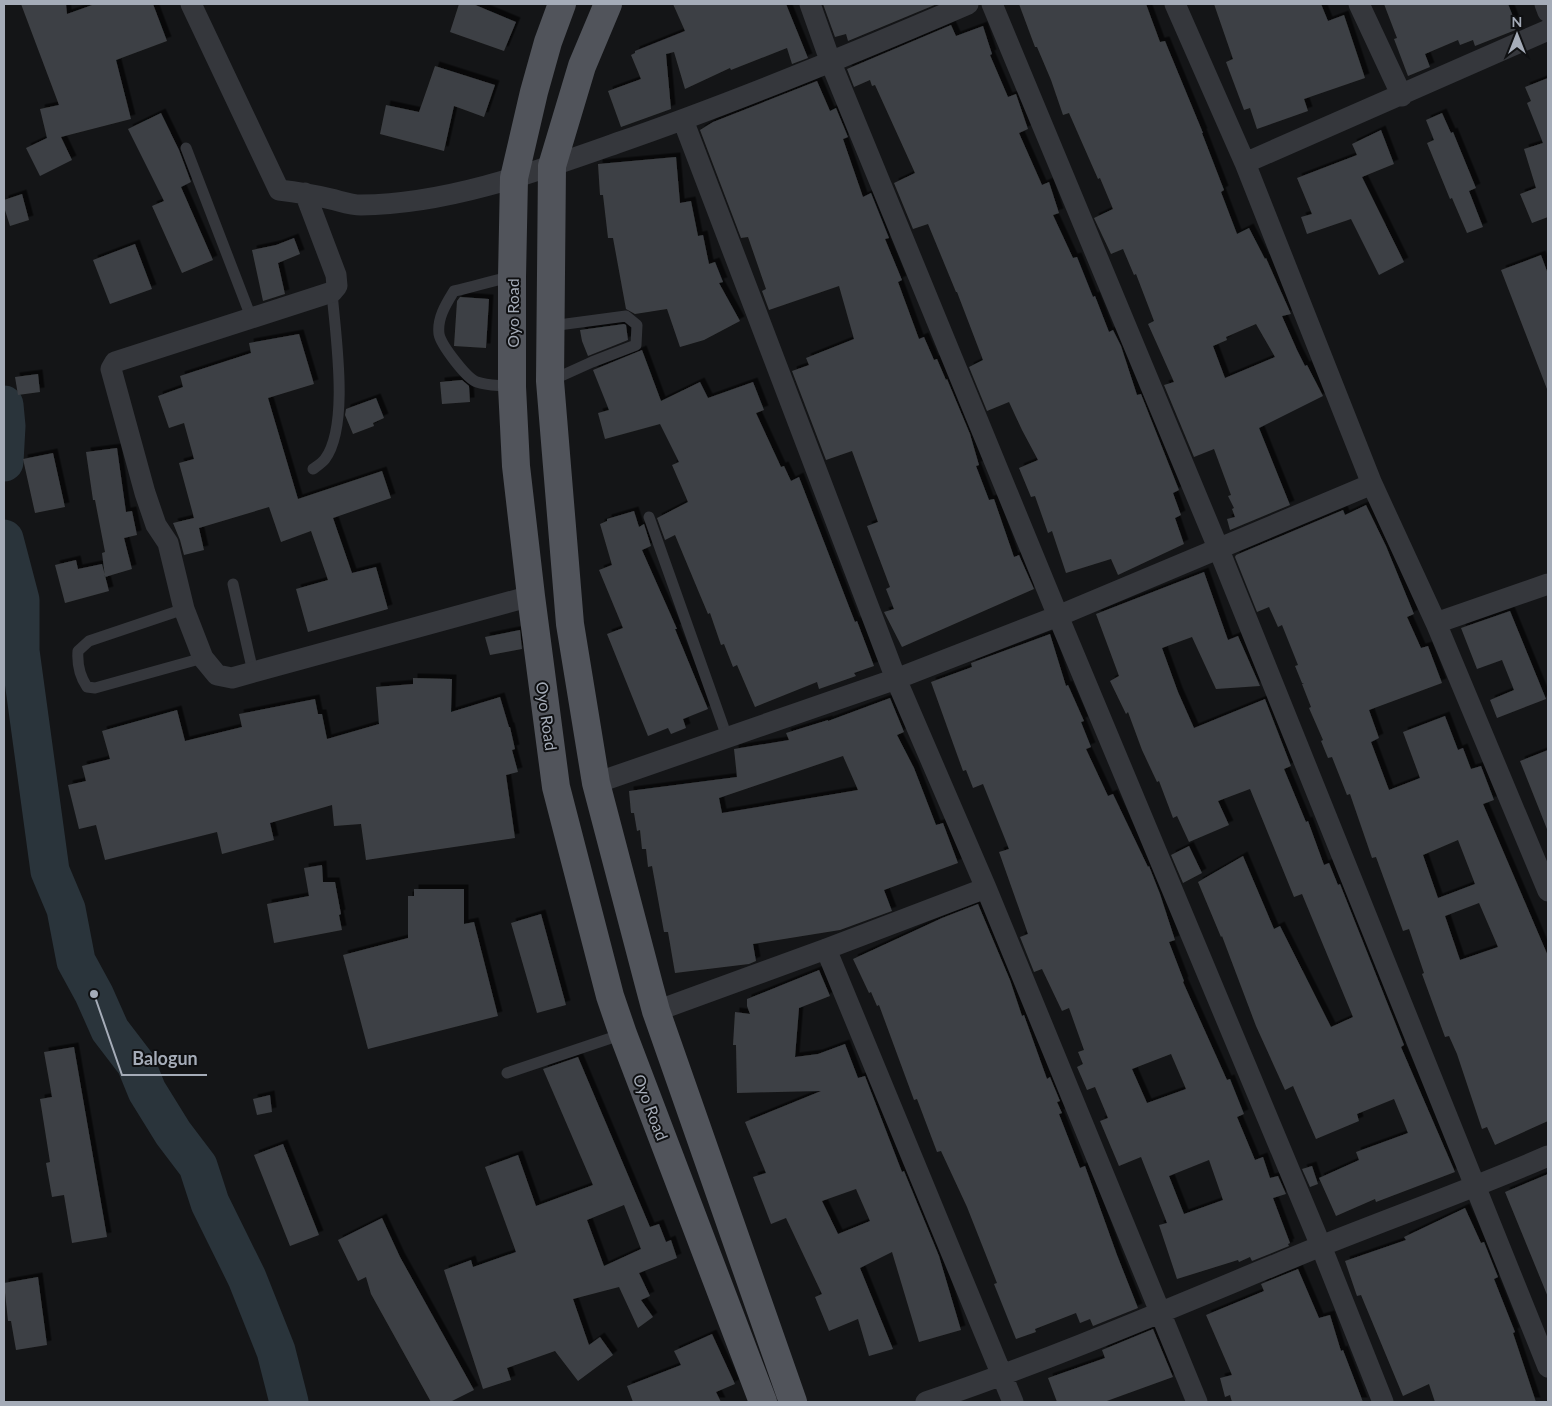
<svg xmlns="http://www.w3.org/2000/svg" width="1552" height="1406" viewBox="0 0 1552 1406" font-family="Lato,sans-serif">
	<defs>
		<filter id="shadow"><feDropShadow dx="4.5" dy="-4.5" stdDeviation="0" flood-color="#0009"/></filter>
	</defs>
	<rect width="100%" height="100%" fill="#141517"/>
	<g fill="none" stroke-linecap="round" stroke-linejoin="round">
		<path stroke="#2a343b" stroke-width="39" d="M4 405 6 426 4 462
			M4 539 20 600V651L50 871 66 909 76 961 94 994 110 1030 136 1064 147 1091 173 1133 198 1166 210 1203 247 1278 276 1351 289 1402"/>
	</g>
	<path fill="#3e4044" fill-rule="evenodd" filter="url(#shadow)" d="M21 4H66L67 14 95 4H153L167 41 116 60 131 119 61 137 72 160 40 176 26 148 47 138 40 109 59 105Z
		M459 4H473L516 22 504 51 450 32Z
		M673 4H786L808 58 792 64 787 48 731 70 730 68 685 89 674 52 666 54 671 109 621 127 608 91 641 79 631 55 635 53V51L685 31Z
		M823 4H937L848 41 846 34 835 37Z
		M1019 4H1146L1160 42 1165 41 1203 133H1202L1224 190 1221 192 1237 234 1249 228 1265 259 1266 258 1291 314 1282 316 1297 350 1305 366 1307 365 1323 396 1259 428 1290 505 1230 530 1227 519 1235 517 1232 509 1234 508 1228 496 1231 495 1214 449 1194 457 1164 385 1174 382 1148 324 1154 321 1136 274 1134 275 1123 249 1111 254 1094 218 1113 209 1100 178 1098 179 1069 113 1063 115 1051 80 1037 47H1035ZM1256 324 1275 357 1225 378 1213 346 1227 340 1226 337Z
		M1214 4H1321L1328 21 1344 15 1365 78 1304 99 1308 111 1257 129 1250 108 1244 110 1226 62 1233 59Z
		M1384 4H1508L1518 29 1475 46 1473 40 1460 45 1458 40 1425 54 1430 67 1408 76 1394 39 1397 38Z
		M951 25 956 36 983 26 992 54 990 55 1008 97 1016 94 1028 129 1019 133 1042 185 1049 182 1059 213 1053 215 1073 258 1077 257 1093 297 1095 296 1109 332 1113 330 1121 346 1137 395 1141 394 1179 490 1173 493 1181 515 1175 518 1184 544 1118 575 1111 559 1066 573 1052 531 1048 533 1035 496 1031 497 1019 468 1038 460 1022 430 1009 402 987 411 969 367 983 360 957 292H956L928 224 913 229 894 183 915 173 875 85 872 86 870 80 854 87 847 69Z
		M435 66 495 85 484 117 454 106 444 151 380 134 386 105 419 112Z
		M1548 78V217L1532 223 1520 194 1536 188 1524 149 1543 143 1527 103 1531 101 1525 87Z
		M817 81 830 111 836 108 848 137 843 139 863 197 871 193 889 238 885 239 902 280 898 282 919 339 924 337 934 360 937 359 946 380 947 379 970 434 979 465 976 466 989 500 994 499 1014 557 1019 555 1034 589 902 647 884 612 894 609 886 589 890 587 867 526 878 522 852 451 826 460 792 371 809 365 806 358 854 339 839 286 769 310 762 291 766 289 748 237 741 238 700 130 713 122Z
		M161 113 179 150 191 182 181 187 213 260 182 273 152 206 164 201 128 129Z
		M1442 113 1451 133 1453 132 1476 188 1469 191 1483 227 1467 233 1452 198 1450 199 1427 143 1434 140 1426 120Z
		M1381 130 1394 164 1362 177 1404 262 1379 275 1351 219 1307 234 1301 217 1312 214 1297 178 1357 155 1352 144Z
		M676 157 680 203 691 201 698 236 703 235 709 264 715 262 723 282 719 283 740 321 704 340 680 347 667 309 635 314 626 309 613 238H608L603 195H600L598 164Z
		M22 194 29 220 10 226 4 207V200Z
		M294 238 300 254 278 263 285 294 263 301 252 250 276 245Z
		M135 244 152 289 110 304 93 260Z
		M1541 255 1548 274V389H1547L1501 270Z
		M460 297 489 299 486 348 454 346 457 301Z
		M624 324 626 325 628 340 588 356 582 341 580 330Z
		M299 334 314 384 268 398 298 499 382 471 391 498 333 518 352 573 376 567 388 609 308 632 296 589 328 580 311 531 281 542 269 507 199 528 204 550 184 555 180 540 173 523 194 518 179 463 194 459 184 423 169 428 158 396 183 387 180 376 251 353 249 343Z
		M642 350 661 401 700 382 708 398 753 382 764 410 756 413 781 467 784 466 791 481 799 477 848 604 855 622 857 621 874 666 854 673 856 676 819 689 817 682 755 707 737 665 733 667 724 644 721 645 710 613 708 614 700 595 675 535 665 540 657 518 688 502 672 465 679 462 660 424 605 439 598 413 609 410 593 370Z
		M38 374 40 392 18 395 15 377Z
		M462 380 469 386 470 402 442 404 440 382Z
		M376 398 384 418 373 423 374 426 353 434 345 415 346 409Z
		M117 448 126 512 132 511 137 535 124 538 132 569 105 577 102 553 105 552 95 500H93L86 452Z
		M53 453 65 507 35 513 23 459Z
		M1366 505 1386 546 1414 614 1407 617 1421 648 1428 646 1442 683 1369 710 1379 738 1371 742 1389 790 1420 778 1403 732 1445 716 1458 750 1463 748 1471 769 1481 766 1494 800 1483 804 1548 956V1121L1495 1145 1487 1127 1482 1129 1457 1054 1449 1036 1445 1037 1422 974 1424 973 1409 929 1403 931 1376 857 1372 858 1350 794 1347 795 1332 757 1328 758 1321 741 1323 740 1309 708 1311 707 1302 684 1304 683H1302L1295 666 1298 665 1282 625 1278 627 1269 607 1257 612 1235 557 1236 555 1343 510 1345 515ZM1458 840 1475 884 1438 898 1423 855ZM1479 903 1498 947 1460 960 1445 916Z
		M634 511 639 527 644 524 651 546 642 550 677 629H675L708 709 683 719 686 728 671 734 668 728 648 736 607 634 623 628 599 570 612 565 600 524 607 521V519Z
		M76 560 78 569 102 564 109 591 65 603 55 565Z
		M1204 572 1228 640 1238 636 1260 686 1216 689 1192 637 1162 648 1178 692 1194 728 1265 699 1291 766 1284 769 1306 822 1308 821 1324 865 1329 863 1338 885 1340 884 1404 1045 1401 1047 1455 1172 1376 1202 1375 1199 1336 1216 1319 1178 1359 1160 1356 1152 1408 1133 1394 1099 1357 1114 1359 1121 1316 1139 1293 1086 1285 1090 1256 1026 1222 936 1221 937 1198 882 1243 856 1274 929 1280 926 1331 1027 1353 1017 1302 894 1294 897 1250 789 1218 801 1229 825 1189 842 1177 816 1173 818 1159 781 1157 782 1142 750 1128 712 1126 714 1110 681 1119 676 1096 614Z
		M1510 611 1546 699 1497 718 1490 700 1514 690 1502 660 1477 669 1461 628Z
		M520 630 522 649 490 655 485 637Z
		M1050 634 1066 686 1068 685 1084 721 1081 722 1091 747 1086 749 1108 796 1113 794 1148 867 1149 866 1160 894 1175 940 1169 942 1184 981 1183 982 1227 1080 1230 1079 1244 1114 1237 1117 1255 1160 1263 1157 1270 1178 1278 1176 1286 1194 1273 1198 1290 1243 1288 1244 1289 1246 1252 1261 1250 1257 1239 1262 1238 1260 1177 1279 1159 1225 1167 1223 1141 1157 1119 1166 1100 1121 1108 1118 1095 1087 1087 1090 1077 1067 1083 1064 1078 1052 1084 1050 1069 1008 1062 1011 1042 969 1034 972 1020 937 1028 934 999 852 1009 849 983 784 973 788 966 770 963 771 931 682 972 667 971 663ZM1171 1054 1186 1089 1147 1103 1132 1069ZM1209 1160 1223 1200 1184 1214 1169 1176Z
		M413 678 452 679 451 712 500 697 509 727H510L515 749 512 750 518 772 506 775 515 838 366 860 361 824 334 826 332 805 270 823 274 840 222 854 217 832 105 860 96 825 79 829 68 785 86 781 82 766 110 759 102 731 177 710 185 741 242 727 239 714 315 699 318 714H322L327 739 379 724 376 687 413 684Z
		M890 698 904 732 897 735 914 768 936 825 943 823 958 863 884 890 892 911 840 930 753 944 756 961 749 964 675 973 668 932H664L652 866 648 867 646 849H642L640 830 637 831 634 813H631L629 791 737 777 734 749 789 740 786 733 828 720V721ZM843 756 858 790 722 813 719 798Z
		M1548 750V829H1547L1520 761Z
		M1189 846 1202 873 1183 883 1171 855Z
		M322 865 323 882H335L341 914 339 915 342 930 274 943 267 904 309 896 304 868Z
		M414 889H464V924L474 922 498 1016 368 1049 343 955 408 938V896H414Z
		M978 904 1010 980 1022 1016 1024 1015 1047 1079 1050 1077 1060 1101 1057 1102 1062 1113 1059 1114 1080 1168 1085 1166 1117 1255 1138 1308 1093 1326 1090 1319 1080 1323 1076 1313 1035 1329 1036 1332 1016 1339 994 1284 997 1283 967 1207 941 1151 937 1152 917 1099 914 1100 879 1005 877 1006 871 992 869 993 853 959 942 918Z
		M541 914 566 1005 537 1013 511 923Z
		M819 970 830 996 799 1008 795 1057 818 1054 845 1044 858 1078 865 1076 902 1172 904 1171 939 1256 961 1330 919 1342 892 1252 860 1268 893 1349 869 1356 858 1319 829 1331 815 1297 822 1294 786 1218 771 1224 753 1177 766 1173 745 1122 821 1091 737 1093 736 1045H733L735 1012 750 1014 747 1006V999ZM856 1189 870 1221 838 1234 822 1201Z
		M74 1047 107 1237 72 1243 64 1195 52 1197 46 1163 50 1162 40 1099 52 1097 44 1052Z
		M578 1057 650 1227 659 1224 666 1242 671 1240 677 1258 639 1273 650 1296 641 1300 653 1317 638 1328 619 1287 573 1299 589 1345 600 1337 613 1355 578 1381 555 1351 507 1368 511 1380 483 1389 444 1270 471 1260 473 1267 516 1252 485 1167 518 1155 536 1206 593 1185 543 1069ZM624 1205 641 1249 604 1266 587 1220Z
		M270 1095 272 1112 257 1115 253 1099Z
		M283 1144 319 1235 290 1246 254 1155Z
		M1312 1166 1318 1184 1310 1187 1302 1169Z
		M1548 1174V1297L1505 1192Z
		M1465 1208 1481 1243 1484 1242 1498 1277 1494 1279 1515 1332 1513 1333 1536 1402H1435L1429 1384 1403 1396 1361 1295 1357 1296 1345 1261 1406 1240 1404 1237Z
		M382 1218 400 1257 474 1390 450 1402H431L371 1294 366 1277 358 1281 338 1240Z
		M1298 1269 1319 1318 1330 1315 1341 1351 1343 1350 1363 1402H1232L1230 1395 1225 1397 1220 1378 1232 1375 1206 1315 1264 1291 1261 1284Z
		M38 1277 47 1345 16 1350 11 1321H8L4 1283Z
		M1153 1329 1173 1377 1104 1402H1057L1048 1378 1105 1358 1102 1350Z
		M712 1334 735 1384 716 1392 721 1402H633L627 1386 681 1365 674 1351Z"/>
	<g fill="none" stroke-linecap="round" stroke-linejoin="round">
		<path stroke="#35373c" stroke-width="11" d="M186 148 251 317
			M512 277C492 280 474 287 454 291 446 304 437 318 439 334 441 345 467 379 477 382 488 386 501 385 512 387
			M550 381 592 362 636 345 637 325 626 316 551 326
			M313 469C317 466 322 463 325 459 350 425 335 333 332 292
			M649 517 727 737
			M233 584 253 672
			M184 609 89 641 78 651C77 664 79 675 87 687L95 688 203 658
			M507 1073 623 1034"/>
		<path stroke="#35373c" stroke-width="21" d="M191 4 279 190C296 192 314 195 331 199 340 201 351 205 361 205 448 204 535 172 617 143 736 102 852 54 968 4
			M810 4 831 63 1058 616 1321 1246 1383 1402
			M992 4 1219 550 1548 1367
			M1175 4 1245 163 1372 484 1436 623 1548 891
			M1359 4 1402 96
			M1545 4 1548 12
			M683 120 896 679 986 888 1197 1402
			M1245 163 1548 30
			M305 193 336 275 337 286 332 292 115 362 111 369 145 493 156 525 168 543 184 609 203 658 217 675 232 678 531 596
			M1436 623 1548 584
			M596 783 896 679 1058 616 1372 484
			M826 949 1013 1402
			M656 1011 826 949 986 888
			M926 1402C1059 1357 1187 1301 1316 1248 1393 1217 1472 1189 1548 1156"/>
		<path stroke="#51545b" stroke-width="28" d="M562 4 548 42 534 92 514 178 512 277V387L516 466 531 596 556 787 610 996 623 1034 763 1402
			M608 4 582 66 552 166 550 381 570 624 596 783 649 985 656 1011 793 1402"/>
	</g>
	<g text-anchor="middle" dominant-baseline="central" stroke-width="4" stroke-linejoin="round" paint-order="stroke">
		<g font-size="16" fill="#a5acb8" stroke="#0f1012">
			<text transform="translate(512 313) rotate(-90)">Oyo Road</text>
			<text transform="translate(547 716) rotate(82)">Oyo Road</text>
			<text transform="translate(651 1107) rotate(69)">Oyo Road</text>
		</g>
	</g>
	<path fill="none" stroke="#a5acb8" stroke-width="2" d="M94 994L122 1075H207"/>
	<circle fill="#a5acb8" stroke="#0f1012" stroke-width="2" cx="94" cy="994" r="5"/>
	<g font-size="18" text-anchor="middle" font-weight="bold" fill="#a5acb8" stroke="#0f1012" stroke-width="4" stroke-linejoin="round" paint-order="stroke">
		<text x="165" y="1065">Balogun</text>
	</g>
	<rect width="1552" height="1406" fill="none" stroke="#a5acb8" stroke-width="10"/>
	<g transform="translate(1517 35)" stroke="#0f1012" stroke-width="4" paint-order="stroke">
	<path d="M0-4L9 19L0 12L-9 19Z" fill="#a5acb8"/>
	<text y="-8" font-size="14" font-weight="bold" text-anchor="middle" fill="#a5acb8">N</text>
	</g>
</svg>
